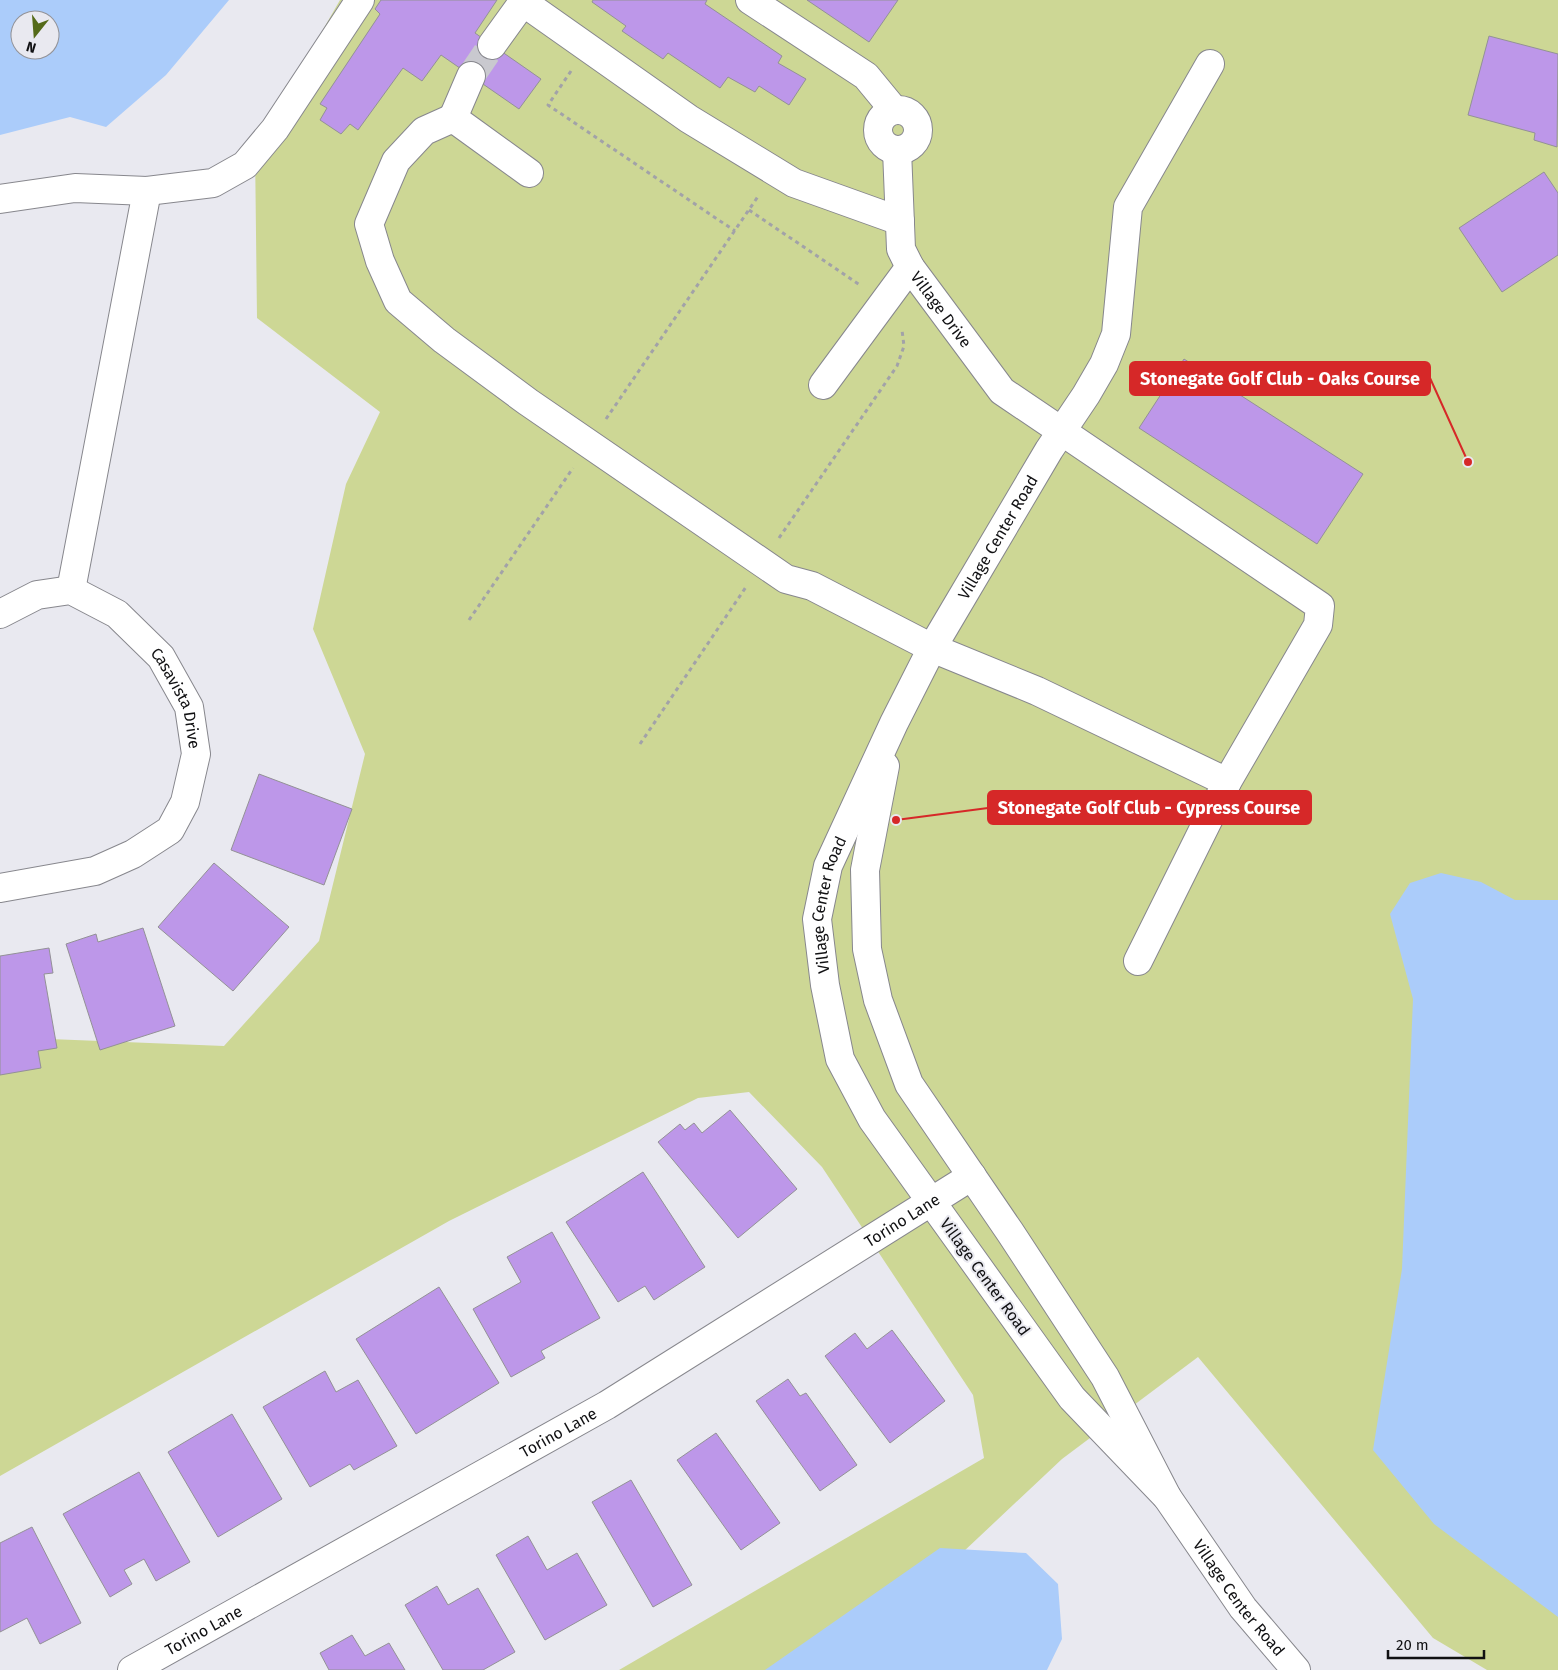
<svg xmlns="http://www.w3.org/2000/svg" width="1558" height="1670" viewBox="0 0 1558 1670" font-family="'Fira Sans',sans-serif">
	<rect width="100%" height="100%" fill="#e9e9f0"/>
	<path fill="#cdd795" d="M340 0H1558V1670H1487L1433 1638 1198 1357 1062 1459 962 1553 827 1670H619L984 1458 973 1395 822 1167 749 1092 698 1098 449 1221 0 1476V1037L224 1046 319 941 365 754 313 629 346 484 380 412 257 318 255 148Z"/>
	<path fill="#abccfa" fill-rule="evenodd" d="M0 0H229L166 75 106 127 70 117 0 135ZM20 20H50V50H20Z
		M1441 873 1481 882 1515 900H1558V1617L1434 1524 1373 1450 1402 1269 1413 999 1390 914 1410 883Z
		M940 1548 1026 1553 1058 1584 1062 1639 1047 1670H765Z"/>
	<path fill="#bd97e9" stroke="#939196" d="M381 0H497L475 33 541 79 519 109 441 55 422 81 403 68 358 130 350 124 341 134 320 120 327 108 320 104 380 14 375 9Z
		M593 0H707L705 4 782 56 778 63 806 79 789 105 759 86 755 92 728 77 720 88 668 53 663 59 622 31 626 26 592 2Z
		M807 0H898L869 42Z
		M1489 36 1558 54 1557 147 1534 140 1535 133 1468 115Z
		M1544 172 1558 193V255L1502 292 1459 228Z
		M1184 359 1363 474 1317 544 1139 428Z
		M259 774 352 809 324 885 231 850Z
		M214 863 289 927 233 991 158 927Z
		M143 928 175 1026 100 1050 66 944 96 934 98 942Z
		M49 948 53 973 44 974 57 1048 38 1051 41 1068 0 1075V956Z
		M730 1110 797 1189 738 1238 658 1142 680 1124 685 1130 694 1123 702 1133Z
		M643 1172 705 1267 654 1300 645 1286 618 1302 566 1222Z
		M552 1232 600 1318 541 1351 545 1358 511 1377 473 1309 521 1282 507 1257Z
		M439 1287 499 1383 416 1434 356 1339Z
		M892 1330 945 1401 890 1443 825 1356 855 1333 867 1349Z
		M325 1371 336 1392 358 1380 397 1446 354 1470 350 1464 310 1487 263 1407Z
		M788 1379 800 1396 806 1393 857 1465 820 1491 756 1401Z
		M232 1414 282 1499 218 1537 168 1452Z
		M716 1433 780 1523 741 1550 677 1460Z
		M139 1472 190 1562 156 1581 144 1559 124 1570 132 1584 110 1597 63 1514Z
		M631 1480 692 1585 653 1607 592 1502Z
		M32 1527 81 1623 40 1644 27 1618 0 1632V1543Z
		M528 1536 547 1570 577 1553 607 1605 545 1640 496 1555Z
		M437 1586 448 1605 478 1588 515 1652 483 1670H443L405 1605Z
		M352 1635 365 1656 389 1643 405 1670H329L320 1653Z"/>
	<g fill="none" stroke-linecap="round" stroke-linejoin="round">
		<path stroke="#c9c9cf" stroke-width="28" stroke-dasharray="28 14" stroke-linecap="butt" d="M471 76 492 45"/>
		<g stroke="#87878d" stroke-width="30">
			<g id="minor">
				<path d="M750 0 866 76 894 110"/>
				<path d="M492 45 523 2 689 119 794 183 900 221"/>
				<circle cx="898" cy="130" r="20"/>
				<path d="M453 118 471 76"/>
				<path id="s1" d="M897 150 901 249 910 267 1002 391 1320 606 1318 625 1227 782 1138 961"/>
				<path d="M529 173 453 118 424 131 396 161 369 224 380 261 398 301 444 340 528 402 786 579 812 586 932 648 1037 691 1227 782"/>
				<path d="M0 199 75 188 147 191 213 183 245 165 275 129 360 0"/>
				<path d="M823 385 910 267"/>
				<path d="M71 590 147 191"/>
				<path id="s2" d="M0 614 37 595 71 590 117 614 161 657 189 707 196 754 185 802 170 830 133 854 95 871 0 888"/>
				<path id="s3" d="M885 766 865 870 867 949 878 1000 909 1084 1010 1232 1105 1377 1167 1497 1243 1608 1296 1670"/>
				<path id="s4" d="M1167 1497 1072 1398 872 1119 840 1059 825 985 817 919 828 866 894 723 932 648 1049 450 1086 395 1104 364 1116 334 1128 207 1210 64"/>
				<path id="s5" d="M132 1670 607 1405 972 1176"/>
			</g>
		</g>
		<path stroke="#a2a2a8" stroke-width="3" stroke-dasharray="4 4" stroke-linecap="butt" d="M571 71 548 105 735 231
			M749 210 860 285
			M606 419 759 195
			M779 538 897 366 904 346 902 330
			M469 620 573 468
			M640 744 746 587"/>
		<use href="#minor" stroke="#fff" stroke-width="28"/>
	</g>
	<g text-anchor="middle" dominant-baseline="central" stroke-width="4" stroke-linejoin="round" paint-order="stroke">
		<g font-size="16" fill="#111113" stroke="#e9e9f0">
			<text stroke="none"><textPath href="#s1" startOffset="172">Village Drive</textPath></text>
			<text stroke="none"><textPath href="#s4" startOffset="1115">Village Center Road</textPath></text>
			<text stroke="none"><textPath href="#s2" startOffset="234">Casavista Drive</textPath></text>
			<text stroke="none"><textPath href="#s4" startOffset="706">Village Center Road</textPath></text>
			<text stroke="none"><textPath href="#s5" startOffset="892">Torino Lane</textPath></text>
			<text transform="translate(985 1277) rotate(54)">Village Center Road</text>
			<text stroke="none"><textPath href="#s5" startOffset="488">Torino Lane</textPath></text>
			<text stroke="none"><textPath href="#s3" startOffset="938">Village Center Road</textPath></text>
			<text stroke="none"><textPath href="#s5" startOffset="82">Torino Lane</textPath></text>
		</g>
	</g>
	<path fill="none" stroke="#d62828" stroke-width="2" d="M1468 462L1430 378M896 820L988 808"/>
	<g fill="#d62828" stroke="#e9e9f0" stroke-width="2">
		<circle cx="1468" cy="462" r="5"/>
		<circle cx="896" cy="820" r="5"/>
	</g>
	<g fill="#d62828" stroke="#d62828" stroke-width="2">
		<rect x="1130" y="362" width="300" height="33" rx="5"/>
		<rect x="988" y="791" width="323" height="33" rx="5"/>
	</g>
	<g font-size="18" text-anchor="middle" font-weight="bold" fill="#fff">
		<text x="1280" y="385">Stonegate Golf Club - Oaks Course</text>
		<text x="1149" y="814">Stonegate Golf Club - Cypress Course</text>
	</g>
	<g transform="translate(35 35) rotate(197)"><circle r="24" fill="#e9e9f0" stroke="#939398"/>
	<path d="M0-4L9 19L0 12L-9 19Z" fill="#546a19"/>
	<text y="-8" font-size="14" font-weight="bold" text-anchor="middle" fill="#111113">N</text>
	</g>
	<path d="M1388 1650v8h96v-8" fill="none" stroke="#111113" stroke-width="2.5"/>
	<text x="1396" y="1650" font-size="15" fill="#111113" stroke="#e9e9f0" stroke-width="4" paint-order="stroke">20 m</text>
</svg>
